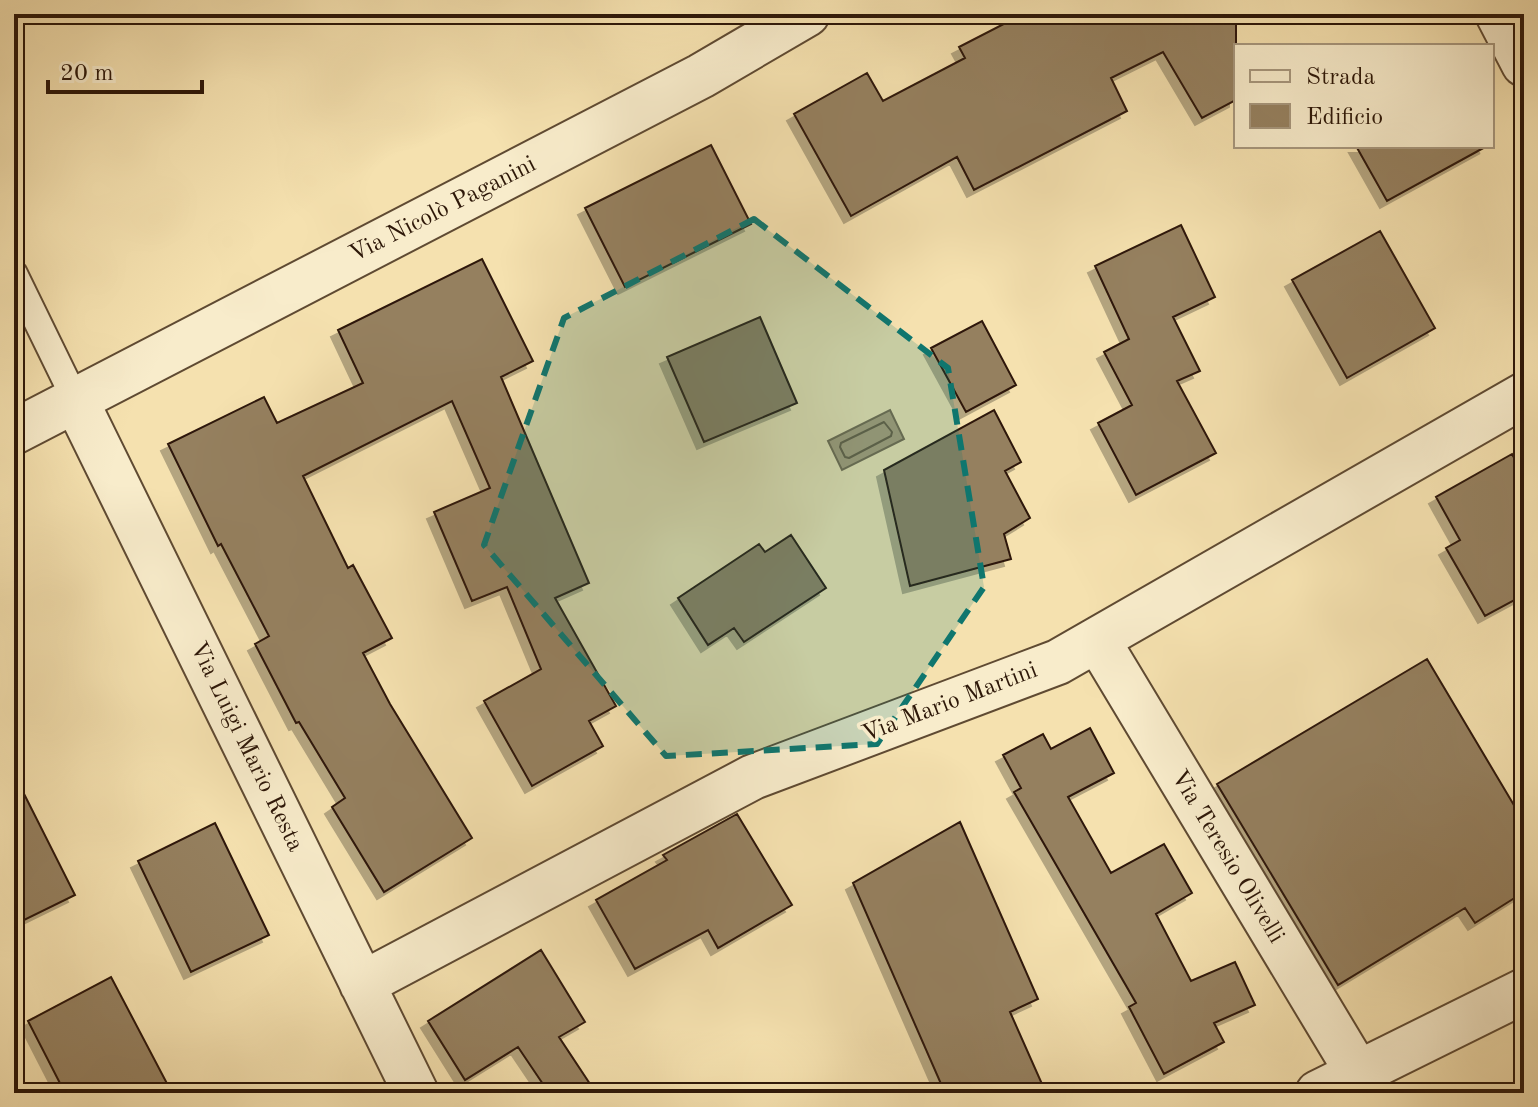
<svg xmlns="http://www.w3.org/2000/svg" width="1538" height="1107" viewBox="0 0 1538 1107" font-family="'Old Standard TT',serif">
	<defs>
		<filter id="shadow"><feDropShadow dx="-7" dy="7" stdDeviation="0" flood-color="#0004"/></filter>
	</defs>
	<rect width="100%" height="100%" fill="#f5e1af"/>
	<filter id="stains"><feTurbulence type="fractalNoise" baseFrequency=".0025" numOctaves="4"/><feColorMatrix values="0 0 0 0 .2 0 0 0 0 .09 0 0 0 0 .02 0 0 0 .5 -.17"/></filter>
	<radialGradient id="worn" r=".72"><stop offset=".6" stop-color="#630" stop-opacity="0"/><stop offset="1" stop-color="#630" stop-opacity=".3"/></radialGradient>
	<path fill="#b19c76" stroke="#7c674a" stroke-width="2" d="M890 410 904 439 842 470 828 441Z"/>
	<g fill="none" stroke-linecap="round" stroke-linejoin="round">
		<path stroke="#6f5a3f" stroke-width="2" d="M884 422 892 432 891 436 849 458 845 457 840 447 841 443Z"/>
	</g>
	<path fill="#95805f" stroke="#2d1708" stroke-width="2" filter="url(#shadow)" d="M1023 14H1236V100L1202 118 1163 52 1111 78 1127 111 974 190 957 157 851 216 794 114 867 73 883 101 965 58 959 47Z
		M711 145 751 224 625 287 585 208Z
		M1356 146H1487L1387 201Z
		M1181 225 1215 297 1173 317 1200 371 1177 381 1216 453 1136 495 1098 423 1132 405 1104 352 1129 339 1095 266Z
		M1380 231 1435 328 1347 378 1292 280Z
		M482 259 533 361 501 377 589 583 555 598 616 706 589 721 603 746 532 786 484 701 541 669 507 587 472 601 434 512 490 488 452 401 303 476 348 568 353 565 392 638 363 653 390 704 472 838 384 892 332 807 345 798 299 722 296 723 255 644 269 636 221 544 218 546 168 444 264 397 277 423 363 383 338 330Z
		M760 317 797 403 704 442 667 357Z
		M982 321 1016 385 966 412 931 348Z
		M994 410 1021 462 1005 471 1030 518 1004 534 1011 559 910 586 884 470Z
		M1512 454 1524 476V595L1485 616 1446 548 1460 540 1436 497Z
		M791 535 826 588 744 642 734 628 708 645 678 598 759 544 765 552Z
		M1427 659 1524 822V892L1475 923 1465 908 1338 985 1217 784Z
		M1090 728 1114 773 1068 797 1111 873 1164 844 1192 893 1156 914 1191 981 1235 962 1255 1005 1214 1023 1224 1042 1164 1074 1129 1007 1136 1003 1014 792 1021 788 1003 755 1043 734 1051 749Z
		M14 774 75 895 14 925Z
		M737 814 792 905 718 948 708 930 635 969 596 900 667 860 663 855Z
		M960 822 1038 999 1010 1012 1046 1093H945L853 883Z
		M215 823 269 935 191 972 138 861Z
		M541 950 585 1022 559 1037 596 1093H549L518 1047 465 1080 428 1021Z
		M111 977 172 1093H65L28 1021Z"/>
	<g fill="none" stroke-linecap="round" stroke-linejoin="round">
		<g stroke="#5f4a32" stroke-width="30">
			<path id="service" d="M14 274 76 401"/>
		</g>
		<g stroke="#5f4a32" stroke-width="48">
			<path id="minor" d="M1498 14 1524 64
				M76 401 416 1093
				M14 432 701 76 807 14
				M1098 641 1370 1093
				M362 984 753 777 1058 662 1524 395"/>
		</g>
		<g stroke="#5f4a32" stroke-width="48">
			<path id="tertiary" d="M1318 1093 1524 991"/>
		</g>
		<use href="#service" stroke="#f8eccb" stroke-width="26"/>
		<use href="#minor" stroke="#f8eccb" stroke-width="44"/>
		<use href="#tertiary" stroke="#f8eccb" stroke-width="44"/>
	</g>
	<path fill="#0f766e" fill-opacity="0.2" stroke="#0f766e" stroke-width="6" stroke-dasharray="16 10" stroke-linejoin="round" d="M754 219 948 368 984 587 877 744 666 756 484 545 564 318Z"/>
	<g text-anchor="middle" dominant-baseline="central" stroke-width="7" stroke-linejoin="round" paint-order="stroke">
		<g font-size="24" fill="#2d1708" stroke="#f8eccb">
			<text transform="translate(443 210) rotate(-27)">Via Nicolò Paganini</text>
			<text transform="translate(950 703) rotate(-21)">Via Mario Martini</text>
			<text transform="translate(246 747) rotate(64)">Via Luigi Mario Resta</text>
			<text transform="translate(1227 857) rotate(59)">Via Teresio Olivelli</text>
		</g>
	</g>
	<rect width="1538" height="1107" fill="none" stroke="#f5e1af" stroke-width="48"/>
	<rect x="16" y="16" width="1506" height="1075" fill="none" stroke="#2d1708" stroke-width="4"/>
	<rect x="24" y="24" width="1490" height="1059" fill="none" stroke="#2d1708" stroke-width="2"/>
	<rect x="1234" y="44" width="260" height="104" fill="#f8eccb" stroke="#a7977d" stroke-width="2"/>
	<rect x="1250" y="70" width="40" height="12" fill="#f8eccb" stroke="#a7977d" stroke-width="2"/>
	<text x="1306" y="84" font-size="24" fill="#2d1708">Strada</text>
	<rect x="1250" y="104" width="40" height="24" fill="#95805f" stroke="#a7977d" stroke-width="2"/>
	<text x="1306" y="124" font-size="24" fill="#2d1708">Edificio</text>
	<path d="M48 80v12h154v-12" fill="none" stroke="#2d1708" stroke-width="4"/>
	<text x="60" y="80" font-size="24" fill="#2d1708" stroke="#f8eccb" stroke-width="6" paint-order="stroke">20 m</text>
	<rect width="100%" height="100%" filter="url(#stains)"/>
	<rect width="100%" height="100%" fill="url(#worn)"/>
</svg>
